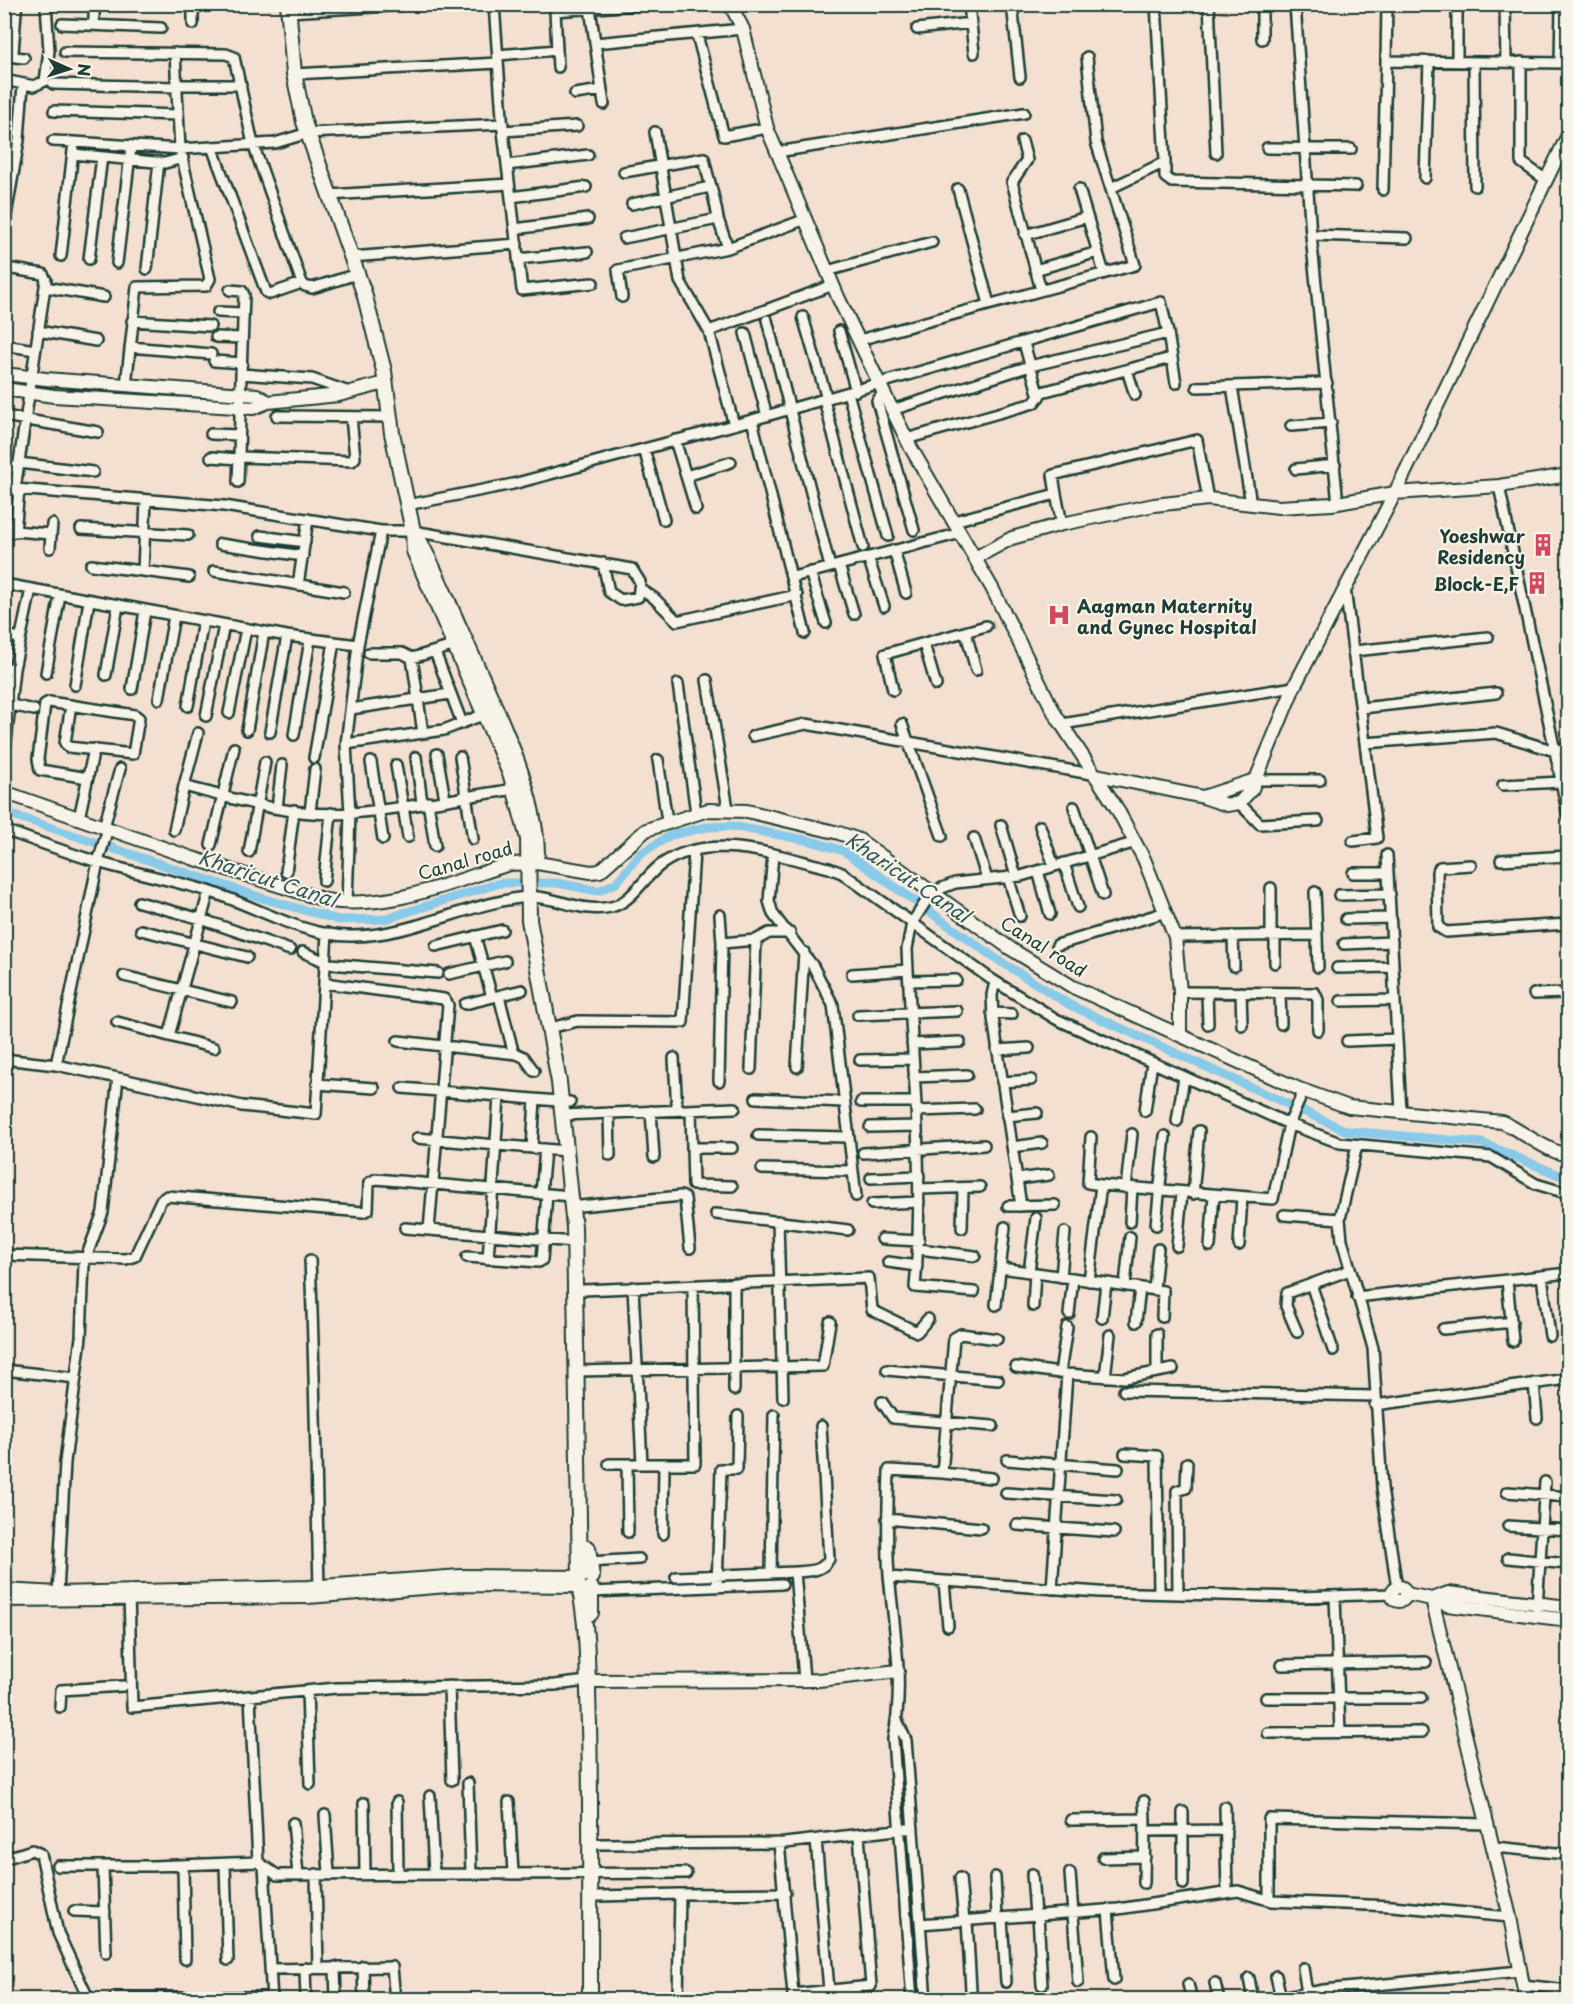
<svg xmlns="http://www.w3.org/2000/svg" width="1573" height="2004" viewBox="0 0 1573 2004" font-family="'Playpen Sans',sans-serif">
	<rect width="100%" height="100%" fill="#f3e0d1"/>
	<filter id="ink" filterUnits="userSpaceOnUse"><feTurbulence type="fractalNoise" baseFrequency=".0167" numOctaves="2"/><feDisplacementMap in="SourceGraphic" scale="12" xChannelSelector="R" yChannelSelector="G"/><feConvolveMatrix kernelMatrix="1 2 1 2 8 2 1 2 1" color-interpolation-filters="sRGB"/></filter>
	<g filter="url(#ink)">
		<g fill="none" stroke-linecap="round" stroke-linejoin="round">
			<path stroke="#88cae9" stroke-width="9" d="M4 812 262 898 339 920 385 919 500 883H557L598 891 616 883 640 854 671 835 707 827 732 826 811 841 844 851 995 958 1070 1005 1347 1131 1482 1143 1564 1177 1568 1176"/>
			<path stroke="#c9bfb2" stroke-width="9" stroke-dasharray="9 4.5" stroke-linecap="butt" d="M986 626 1000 623"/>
			<g stroke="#1f3d34" stroke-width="14">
				<path id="minor" d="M494 4 503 131 522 290 593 283
					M555 4V11L650 4
					M969 4 974 53
					M1012 4 1020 77
					M1156 4 1165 162
					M1209 4 1216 153
					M1262 4V39
					M1295 4 1311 235 1338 504
					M1457 4V61
					M1505 4 1506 62
					M590 8 604 104
					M4 10 16 11 17 4
					M16 11 13 53 15 57 24 58
					M288 12 424 4
					M62 24 161 28
					M193 24V4
					M94 25V4
					M917 29 971 23
					M697 35 724 136 767 128
					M595 43 743 29
					M557 50 558 67
					M65 52 226 54 234 57 253 144 302 283 305 286 312 288 357 274
					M498 55 557 50 555 11
					M1386 61 1387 4
					M1474 62 1475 186
					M1521 62V162L1546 180
					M1560 63 1561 4
					M294 74 498 63
					M4 80 34 86 45 81 49 51 46 4
					M53 84 177 87
					M177 85H241
					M575 94 602 90
					M54 111 178 115
					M503 131 577 126
					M655 132 680 281 709 331 734 425
					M53 141 74 142
					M1022 141 1027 160 1012 182 1041 290
					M212 147 266 292 270 294 302 283
					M1267 148 1351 149
					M777 152 1024 113
					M73 154 165 163 183 158
					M507 165 588 155
					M1425 178 1429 61
					M1111 188 1165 162V177L1172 182 1356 186
					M958 189 989 304
					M1079 189 1104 273
					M1383 190 1386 61 1568 63
					M329 195 509 184
					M511 197 586 187
					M632 204 710 187
					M718 219 728 248
					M4 227 19 140 23 84
					M515 229 588 219
					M1025 235 1087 217
					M1311 235 1407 238
					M624 238 718 219C715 197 708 179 704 158L624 172
					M61 256 74 142 180 149 275 143 308 133 503 124
					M351 257 517 244
					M89 259 102 157
					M518 259 587 252
					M117 263 131 147
					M7 268 43 274 46 280 15 489
					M147 269 159 162
					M1035 270 1098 252
					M827 271 932 242
					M45 287 104 297
					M230 290 242 291 244 295 241 374
					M4 297 5 295
					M622 297 618 270 728 248 806 219
					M218 312 243 313
					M803 317 827 399
					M767 320 830 567
					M132 321 210 326
					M38 331 96 341
					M709 331 833 285
					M839 331 856 391
					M745 333 767 416
					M1168 333 1176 383
					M216 337 242 338
					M859 340 1135 265 1096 142 1087 57
					M1024 343 1039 397
					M4 345 35 350
					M130 347 211 354
					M214 361 242 363
					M1127 370 1135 395
					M126 385 137 287 206 286 210 279 180 149 175 53
					M1232 386 1251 504
					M1197 387 1327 383
					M349 392 312 379 241 374 239 457 352 461 355 458 351 417
					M884 392 877 401 914 530
					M848 393 888 536
					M824 400 863 547
					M4 416 98 432
					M277 416 390 417
					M752 420 805 633
					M1291 426 1331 423
					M211 434 239 435
					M906 439 1034 403 1042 392 1171 358
					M675 440 696 509
					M644 449 664 520
					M211 457 239 459
					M19 463 93 472
					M4 466 18 468
					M1296 469 1335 465
					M686 476 731 462
					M238 482 239 457
					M4 488 224 506 381 531H413L632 569 640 582 638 597 621 600 609 592 603 563
					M1056 494 1053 475 1197 440 1208 499
					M407 505 513 484 752 420 1161 302 1168 333 1030 366 892 410
					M954 521 1056 494 1062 524
					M81 529 188 535
					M15 531 51 534
					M4 533 15 532 19 490
					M260 536 305 542
					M220 544 303 556
					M50 548 52 524
					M894 550 906 593
					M868 557 884 606
					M91 565 143 571 146 500
					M839 565 854 614
					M143 571 189 577
					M214 571 344 592
					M810 572 826 623
					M793 577 961 533
					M4 584 287 636 358 645 381 531
					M298 585 308 519
					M639 588 654 598 677 621 797 595
					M1345 588 1365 743 1496 733 1555 751 1499 486
					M966 633 976 670
					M4 635 20 638
					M924 644 936 685
					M1354 651 1488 637
					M435 652 462 723
					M369 653H402L412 658 456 645
					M412 658 423 733
					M4 668 14 669 31 589
					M46 673 60 595
					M106 675 118 606
					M707 680 728 809
					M678 684 696 813
					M75 685 89 601
					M132 689 145 611
					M893 690 885 654 986 626
					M159 699 174 616
					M11 705 34 710
					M71 705 65 743 68 747 133 754 139 718 135 715 49 702 45 704 38 759 40 770 88 778
					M188 706 203 621
					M1362 708 1496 693
					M351 709 450 694
					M229 713 246 629
					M206 716 224 625
					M902 724 942 836
					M1062 724 1294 687
					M247 730 264 632
					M270 732 287 636
					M294 735 310 640
					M753 736 806 724 1097 775
					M346 744 444 730 485 714
					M1568 748 1555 751 1568 816
					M437 754 445 799
					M416 757 422 802
					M460 757 473 839
					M314 758 334 642
					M4 760 14 669
					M658 760 667 821
					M371 762 383 839
					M396 765 408 837
					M1255 780H1320
					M1503 785 1562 782
					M184 786 198 733
					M428 802 435 846
					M1239 803 1260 824 1318 821
					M1074 807 1103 895
					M277 808 282 765
					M310 812 315 769
					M79 818 94 749
					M1001 825 1016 876
					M1040 826 1054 866
					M104 827 120 769
					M4 830C39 842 73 855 108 865 141 874 175 881 208 891 254 905 301 936 350 936 409 937 467 903 527 897 555 895 580 914 611 907 633 902 645 875 662 864 710 830 778 856 829 868L842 873 991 979 1056 1019 1289 1124 1340 1143 1491 1157 1536 1184 1563 1192 1568 1191
					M174 830 184 786C238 800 295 818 351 813 406 809 461 797 515 789
					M974 838 987 879
					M1353 841 1377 838 1365 743
					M211 845 234 748
					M249 852 265 762
					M773 855 769 901 773 914 813 966 833 1005 856 1196
					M1387 855 1401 1112
					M1501 860 1568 856
					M1064 863 1078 907
					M1471 865 1440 867 1437 872 1438 927 1446 932 1568 924
					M1038 871 1050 914
					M286 872 294 810
					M1353 873H1388
					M1008 877 1020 916
					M324 881 331 813
					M1271 888V936
					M1339 895 1390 894
					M139 902 201 919 290 950
					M347 903 350 813 346 744 358 645
					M720 915 722 943
					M1346 919 1391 918
					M141 930 247 957
					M1317 935 1318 967
					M475 936 492 997
					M1233 936 1234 966
					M1175 937 1317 935 1315 892
					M756 940 769 933H790
					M1344 944 1392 942
					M1057 945 1166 912
					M436 946 502 930
					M303 952 330 964 438 973
					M1275 963V936
					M1337 968 1393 967
					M449 974 505 961
					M852 974 908 970
					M124 976 232 1002
					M909 981 956 980
					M995 982 992 995 993 1018 1021 1206
					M324 983 444 999 448 1005 429 1230
					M1180 992 1315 993 1318 1000V1030
					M1207 992 1208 1024
					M1241 992 1242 1025
					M1280 993 1281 1024
					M1534 994 1568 993
					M499 996 512 1047
					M1341 1001 1395 1000
					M465 1004 522 990
					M992 1013 1012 1014
					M858 1015 957 1011
					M117 1022 214 1048
					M558 1026 578 1021 683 1022 694 852
					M169 1036 209 891
					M398 1041 517 1054 524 1057 534 1071
					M1347 1041 1397 1039
					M912 1044 960 1042
					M997 1050 1029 1048
					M674 1058 677 1110
					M4 1059 56 1065 118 1078 103 1212 84 1263 81 1337 65 1462 58 1593
					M860 1060 913 1059
					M56 1065 98 862 108 828
					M797 1067 804 952
					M914 1077 967 1075
					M118 1078 242 1106 316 1114 327 933
					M719 1081 722 943 756 940 751 1069
					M1002 1082 1031 1080
					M317 1084 374 1088
					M402 1088 570 1102
					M756 1098 843 1102
					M861 1102H916
					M691 1110 693 1185 732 1186
					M651 1111 654 1157
					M916 1111 975 1109
					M1145 1111 1152 1063
					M609 1113 610 1155
					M563 1115 735 1108
					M1007 1116 1037 1113
					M1177 1121 1184 1077
					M870 1127 917 1126
					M758 1135 847 1137
					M1091 1137 1088 1183 1101 1185
					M417 1138 566 1151
					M1357 1145 1340 1219 1342 1240 1373 1348 1382 1488 1397 1588
					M1012 1147 1042 1143
					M532 1148 535 1100
					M692 1148H732
					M863 1153 984 1145
					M762 1169 851 1171
					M871 1178 919 1176
					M1017 1179 1049 1175
					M1126 1188 1132 1134
					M919 1189 980 1187
					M541 1194 545 1149
					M1193 1194 1199 1131
					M872 1204 919 1202
					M580 1206 681 1196 685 1198 690 1248
					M1008 1206 1055 1205
					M716 1214 848 1230
					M1284 1215 1340 1219
					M778 1221 783 1398
					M1130 1222 1132 1188
					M1156 1225 1165 1136
					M405 1228 574 1242
					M962 1228 963 1188
					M882 1239 919 1241
					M1239 1245 1242 1197
					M1177 1246 1182 1193
					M1210 1246 1214 1195
					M919 1249 975 1256
					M4 1255 126 1259 135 1256 161 1200 167 1196 363 1212 368 1210 369 1183 376 1179 571 1196
					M467 1257 539 1262 542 1260 547 1194
					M488 1259 499 1097
					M310 1260C315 1369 316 1477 319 1586
					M888 1262 917 1266
					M1001 1268 1163 1291 1162 1317
					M1029 1272 1036 1218
					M1542 1276 1550 1336
					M1061 1277 1065 1232
					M1507 1280 1513 1341
					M1089 1281 1101 1185 1273 1199 1289 1124 1304 1090
					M734 1283V1390
					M1311 1284 1333 1350
					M1125 1285 1130 1237
					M1154 1289 1158 1249
					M583 1290 869 1278 872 1310 917 1332 928 1319
					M974 1292 915 1287C925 1174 912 1061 907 949L912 923 932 892 955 883 1021 876 1133 843
					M1357 1297 1568 1273
					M996 1305 1005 1227
					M1033 1306 1035 1273
					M1069 1314 1073 1278
					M1102 1318 1106 1283
					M1136 1322 1140 1288
					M1443 1329 1512 1322
					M1297 1332 1286 1306 1287 1293 1350 1270
					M1016 1367 1067 1374 1125 1378 1173 1369
					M4 1370 76 1378
					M887 1370 998 1380
					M576 1371 823 1366 830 1322
					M1157 1372V1334
					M1060 1373 1067 1327
					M1105 1377 1110 1335
					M1534 1383 1537 1418
					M1124 1391 1375 1396
					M882 1402 893 1418 993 1426
					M1375 1405 1568 1379
					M774 1415 771 1573 795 1572 804 1679
					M1125 1454 1157 1456 1159 1592
					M1007 1460 1118 1469
					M609 1464H642L633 1287
					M627 1464 628 1532
					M642 1464H695L693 1285
					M942 1473 992 1478
					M1507 1492 1568 1497
					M1006 1493 1116 1500
					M887 1519 981 1528
					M1017 1525 1114 1532
					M1508 1526 1568 1530
					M663 1534 664 1464
					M1508 1558 1568 1564
					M589 1562 639 1559
					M795 1572C808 1571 822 1572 829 1559L821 1426
					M676 1577 771 1573
					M889 1577 1099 1592 1298 1597 1392 1594
					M944 1582 948 1626
					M717 1586 721 1469H737L738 1416
					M1052 1589 1067 1374
					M129 1592 132 1707 337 1688 555 1685 587 1681
					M591 1592 782 1584
					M1178 1592 1177 1491 1186 1488 1187 1463
					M1335 1597 1340 1732
					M1537 1608 1545 1482
					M1282 1665 1426 1662
					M449 1686 452 1780
					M307 1691 310 1784
					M250 1697 258 1862
					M1266 1698H1421
					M60 1707 61 1690 123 1686
					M897 1720 906 1740 926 2000
					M1268 1733 1422 1732
					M468 1783 471 1873
					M430 1796 434 1873
					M1144 1801 1145 1819
					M397 1802 398 1873
					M509 1802 513 1873
					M364 1803 365 1873
					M1225 1807 1227 1891
					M1183 1812V1884
					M325 1815 329 1874
					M1071 1820 1145 1819 1144 1883
					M293 1823 298 1874
					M1145 1831 1226 1830
					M816 1840 829 1990
					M779 1843 793 1994
					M598 1844 785 1843 913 1828
					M1494 1847 1567 1854
					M1103 1858 1145 1857
					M4 1859 32 1850 41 1854 58 1933 89 2000
					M225 1864 228 1960
					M183 1865 185 1959
					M58 1866H152L258 1862 277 1875 686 1873
					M264 1866 272 2000
					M103 1867 106 1953
					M1070 1873 1078 1982
					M316 1874 318 1968
					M1032 1874 1035 1916
					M995 1877 997 1918
					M960 1878 964 1921
					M680 1894 785 1893
					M598 1896 680 1894 678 2000
					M1269 1900V1819L1488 1824
					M1108 1910 1114 1980
					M74 1911 105 1912
					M1038 1915 1042 1985
					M1002 1918 1006 1982
					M967 1921 971 1990
					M920 1924 1118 1909 1238 1891 1271 1901 1392 1906 1510 1917
					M363 1966 364 2000
					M335 1967 336 2000
					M305 1968 306 2000
					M1303 1968 1307 1993
					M271 1969 392 1967 395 2000
					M1276 1976 1281 1998
					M1249 1978 1253 2000
					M1215 1983 1219 2000
					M1188 1984 1192 2000
					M1523 1985 1568 1990
					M115 1997H273
					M792 2000 793 1994 871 1986 859 1835
					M912 2000 893 1739C905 1685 894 1630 889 1575 886 1540 888 1506 889 1470L942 1473 954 1338 961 1334 997 1339
					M1270 2000 1324 1990 1520 1971"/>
			</g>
			<g stroke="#1f3d34" stroke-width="16">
				<path id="tertiary" d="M730 4 743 29 767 128 838 297 880 385 911 448 992 588 1055 714 1116 807 1144 859 1175 937 1180 992V1035
					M4 374 46 379 257 395 268 402
					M4 389 54 396 253 408 268 402 339 395 385 383
					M975 558 1012 538 1062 524 1154 505 1208 499 1279 507 1332 504 1395 493 1499 486 1568 475
					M1097 775 1203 797 1227 805 1239 803 1252 789 1294 687 1395 493 1568 135
					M4 792 192 858 325 900C388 911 449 883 509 864L537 863 591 872 600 871 646 830 708 810 747 811 839 833 859 840 1011 949 1073 987 1299 1089 1349 1107 1502 1122C1519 1129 1553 1156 1568 1154
					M1203 797 1255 780
					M1392 1594a7 7 0 1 1 14 0a7 7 0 1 1-14 0Z
					M4 1590 58 1593 308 1587 461 1576 580 1577
					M1406 1594 1432 1599 1447 1605 1568 1620
					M1432 1599 1510 1917 1526 2000
					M1432 1599 1448 1593 1568 1607
					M4 1600 308 1597 461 1585 579 1586
					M587 1681 819 1680 898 1671"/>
			</g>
			<g stroke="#1f3d34" stroke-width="18">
				<path id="secondary" d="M288 4 294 74 304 122 364 293 384 371 392 433 413 531 414 551 511 776 528 839 529 920 559 1082 574 1227 580 1577
					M414 532C433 563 446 598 461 631 489 695 536 785 537 854
					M588 1548 592 1577
					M579 1586C589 1631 587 1679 589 1724 591 1816 590 1908 590 2000
					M591 1613V1588"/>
			</g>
			<use href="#minor" stroke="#f7f3e8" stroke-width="9"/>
			<use href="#tertiary" stroke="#f7f3e8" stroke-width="12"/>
			<use href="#secondary" stroke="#f7f3e8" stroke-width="14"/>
		</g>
	</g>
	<defs>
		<g id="building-bare" transform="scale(1.8)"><path d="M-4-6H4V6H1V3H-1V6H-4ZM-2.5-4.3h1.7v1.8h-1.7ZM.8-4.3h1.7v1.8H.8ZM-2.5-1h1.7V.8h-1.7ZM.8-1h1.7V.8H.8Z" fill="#d1495b" stroke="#f7f3e8" stroke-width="2.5" paint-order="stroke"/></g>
		<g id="hospital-bare" transform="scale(1.8)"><path d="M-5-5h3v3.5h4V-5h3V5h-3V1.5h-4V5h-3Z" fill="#d1495b" stroke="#f7f3e8" stroke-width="2.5" paint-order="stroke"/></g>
	</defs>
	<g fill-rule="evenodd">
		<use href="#building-bare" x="1543" y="545"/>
		<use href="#building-bare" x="1537" y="583"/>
		<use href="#hospital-bare" x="1059" y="615"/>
	</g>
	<g text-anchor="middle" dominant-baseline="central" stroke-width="4.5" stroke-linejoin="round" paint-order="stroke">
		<g font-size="18" font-weight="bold" fill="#1f3d34" stroke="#f7f3e8" text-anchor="end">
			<text x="1525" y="535">Yoeshwar<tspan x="1525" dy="21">Residency</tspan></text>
			<text x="1519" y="583">Block-E,F</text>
			<text x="1077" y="605" text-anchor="start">Aagman Maternity<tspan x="1077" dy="21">and Gynec Hospital</tspan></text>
		</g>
		<g font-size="18" fill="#1f3d34" stroke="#f7f3e8">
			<text transform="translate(465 860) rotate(-16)">Canal road</text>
			<text transform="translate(1044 946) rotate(32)">Canal road</text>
		</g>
		<g font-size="20" font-style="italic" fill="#345958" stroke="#f7f3e8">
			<text transform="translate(908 877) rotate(34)">Kharicut Canal</text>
			<text transform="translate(268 878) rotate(18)">Kharicut Canal</text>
		</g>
	</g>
	<rect width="1573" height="2004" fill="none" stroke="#f7f3e8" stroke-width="24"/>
	<rect x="12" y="12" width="1549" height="1980" fill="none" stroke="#1f3d34" stroke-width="2" filter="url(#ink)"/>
	<g transform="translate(69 69) rotate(93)" stroke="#f7f3e8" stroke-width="4.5" paint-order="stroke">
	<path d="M0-4.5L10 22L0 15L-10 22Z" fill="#1f3d34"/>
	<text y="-9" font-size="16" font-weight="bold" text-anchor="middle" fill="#1f3d34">N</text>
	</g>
</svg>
